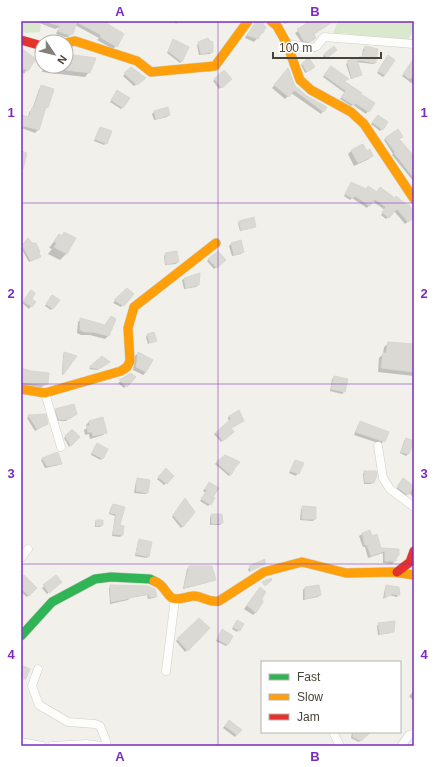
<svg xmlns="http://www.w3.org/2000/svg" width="435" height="767" viewBox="0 0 435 767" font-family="Arial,sans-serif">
	<rect width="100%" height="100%" fill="#f1f0eb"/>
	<path fill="#dae9ce" d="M21 21H37L41 25 40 32 26 33 21 32Z
		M338 21H414V28L408 41 361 37 345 33 331 38Z"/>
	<path fill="#0003" d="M34 21H103L116 46 113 49 97 40 99 38 75 25 72 33 68 37H65L56 34 59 27 55 29Z
		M174 21H179L176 24Z
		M283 21H289L285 24Z
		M305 21H327L329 24 313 35 312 40 307 44 302 43 295 33 307 25Z
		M248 33H262L254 42 245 38Z
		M173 40 182 61 180 63 167 53Z
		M199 43 212 52 210 54 199 55 197 45Z
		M365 48 375 63 373 64 356 62 361 75 351 79 346 64 348 62 362 57 363 49Z
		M334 52 325 59 323 56 325 54Z
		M21 53 35 59 24 74 21 72Z
		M66 55 89 72 85 77 42 72 44 66H66Z
		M386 58 385 75 383 77 377 73Z
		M302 64 312 69 305 73 301 65Z
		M409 66H414V85L402 76Z
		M131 68 143 79 134 86 123 76Z
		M329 69 348 79 343 82 373 104 366 114 353 105 351 106 340 99 345 93 323 77Z
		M224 72 230 79 219 89 213 81Z
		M285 72 294 86 323 111 321 114 291 93 285 99 272 88Z
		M42 86 47 107 44 110 38 130 35 133 21 128V116L28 118 29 112 32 110 39 89Z
		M116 93 123 107 121 109 110 102Z
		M167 109 169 115 167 117 154 120 152 114 154 112Z
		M376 118 382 129 380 131 371 124Z
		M100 128 106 143 104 145 94 141Z
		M386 138 398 139 414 160V182L392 155 393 154 384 140Z
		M351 151 366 152 372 155 369 159 354 166 348 154Z
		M351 183 366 190 376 193 378 191 414 212V217L405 224 394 211 386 219 381 215 385 210 372 201 367 208 352 198 350 200 344 196Z
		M240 222 255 226 253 228 240 231 238 223Z
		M65 233 74 238 66 254 60 260 48 254 52 249 49 248 59 235 61 237Z
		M28 240 40 257 29 262 21 248Z
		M231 244 243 252 241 254 232 256 229 246Z
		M166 254 178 262 176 264 165 265 164 256Z
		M209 259 224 260 214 269 207 261Z
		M184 279 198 285 196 287 184 289 182 280Z
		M127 289 133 294 121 307 113 303Z
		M29 293 30 299 34 302 29 309 22 303Z
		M51 298 53 308 51 310 45 306Z
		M111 318 108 336 105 339 90 335H81L77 333 78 322 81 319 104 326Z
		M147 335 156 340 148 344 146 337Z
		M389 343 414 345V376L378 372 379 358 383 354 384 347Z
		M64 353 75 356 62 375 63 355Z
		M138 353 146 372 143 375 133 370 135 356Z
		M102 358 109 362 97 370 89 369Z
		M21 369 47 384 41 387 21 385Z
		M131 375 134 377 124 388 118 383Z
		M334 377 347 380 344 392 342 394 330 391 332 379Z
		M56 410 74 415 66 421H57L54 412Z
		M45 415 47 424 35 431 27 418 29 416Z
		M229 416 243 421 230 429 231 434 221 442 214 434 229 422 228 418Z
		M89 422 106 432 103 435 90 439 89 434 85 435 84 430 87 428 86 425Z
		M361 422 384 441 381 444 354 435 358 425Z
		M72 430 78 437 69 447 64 438Z
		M406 439 408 454 406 456 400 453 404 441Z
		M95 446 102 458 101 460 91 455Z
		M43 458 60 464 59 465 45 468 41 460Z
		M217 462 231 474 229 476 215 464Z
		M294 463 302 464 296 476 289 473Z
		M166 470 173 476 164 485 157 479Z
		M364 472 373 482 371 484H364L363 474Z
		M138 479 147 493 145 494 134 493 136 481Z
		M404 479 414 487V499L409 492 405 497 396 489Z
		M208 485 210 504 208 506 200 501 206 493 203 491Z
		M183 501 194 512 181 528 172 517Z
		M113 505 123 508 118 526 123 527 122 535 120 537 112 536 115 516 109 514 111 507Z
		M303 508 315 519 313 521 300 520 301 509Z
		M212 515 222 523 220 525H210V517Z
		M96 521 102 525 100 527H95V522Z
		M370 531 371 537 381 549 398 550 395 561 392 564 383 563V553L368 558 365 547H363L359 536 362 534Z
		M140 540 148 556 147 558 135 556 138 542Z
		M264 563 249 572 248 569 250 567Z
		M189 567 215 579 213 581 183 589 187 569Z
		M56 576 59 584 47 594 42 588Z
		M21 579 36 588 27 597 21 592Z
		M111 586 154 590 156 597 154 598 148 599 147 595 130 598 128 600 110 604 109 588Z
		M387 586 398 588V595L397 597 389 595 383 599 385 588Z
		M305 588 320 595 318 597 303 600V590Z
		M257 591 261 598 256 612 253 615 244 609Z
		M199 619 208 628 185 652 176 641Z
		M237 621 243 624 237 632 232 629Z
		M379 624 393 631 391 633 378 635 377 626Z
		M221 632 228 644 226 646 216 641Z
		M414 691V701L409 696Z
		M227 723 240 730 235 737 223 728Z
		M352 732H362L367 734 359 742 351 738Z"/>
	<path fill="#dad9d4" stroke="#d9d7d1" d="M47 21H103L124 34 117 47 100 37 101 35 77 22 73 34 69 35 58 31 60 26 47 22Z
		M255 21H264L263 24 266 27 263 33H261L258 39 247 35 254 25Z
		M311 21H334L314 34 316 38 315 39 310 42 304 41 297 29Z
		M208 38 210 41 213 42V52L201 54 198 42Z
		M173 39 189 47 182 62 168 51Z
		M334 46 337 50 327 58 324 54Z
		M365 46 378 49 376 63 357 60 362 75 352 78 347 61 363 56Z
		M21 48 36 59 28 71 21 67Z
		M66 54 96 58 90 73 66 70Z
		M388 55 395 60 385 75 378 71Z
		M309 58 315 67 307 72 302 63Z
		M414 58V74L410 79 403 74Z
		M331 66 349 79 344 81 362 93 361 94 375 103 369 112 355 103 354 105 341 97 346 91 324 75Z
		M131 67 146 78 137 85 124 73Z
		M288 68 295 86 307 96 327 107 324 112 294 90 289 97 274 85Z
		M224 70 232 79 222 88 214 79Z
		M41 85 54 89 48 108 46 107 39 130 21 125V115L29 117 32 108H34Z
		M117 90 130 98 123 108 111 100Z
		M168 107 170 115 156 119 154 111Z
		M378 115 388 122 383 130 372 122Z
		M100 127 112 131 107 144 95 139Z
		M398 129 403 137 399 139 414 156V178L394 153 395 152 385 138Z
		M363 144 367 151 370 149 373 156 358 163 351 150Z
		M21 151 27 153 23 169 21 168Z
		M351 182 366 189 368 186 377 192 380 187 395 198 396 196 407 205H409L414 211V218L408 222 397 209 389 218 382 212 386 207 375 199 370 206 355 196 353 198 345 194Z
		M254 217 256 227 241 230 239 221Z
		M64 232 76 238 67 254 54 247 57 243 54 241 59 234 62 236Z
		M28 238 32 243H36L40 252 39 253 41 257 31 261 22 245Z
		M241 240 244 252 234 255 231 243Z
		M177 251 179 262 166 264 165 253Z
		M218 251 226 260 217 268 208 259Z
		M200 273 199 285 186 288 184 278Z
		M127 288 134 294 124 306 114 300Z
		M31 290 35 293 32 299 36 302 32 307 23 301Z
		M52 295 60 300 53 309 46 304Z
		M111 316 116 319 109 336 93 332H85L80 330V318L105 325Z
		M154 332 157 341 150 343 147 334Z
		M388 342 414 344V372L381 368 383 353H386Z
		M64 352 77 356 63 375Z
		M138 352 153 360 146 372 136 367 137 361Z
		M102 356 110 362 99 369 89 367Z
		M21 368 31 371 49 373 48 384 45 385 21 382Z
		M131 373 136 377 127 387 119 380Z
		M334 376 348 379 345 392 331 389Z
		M74 404 77 414 69 419 59 420 55 409Z
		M239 410 244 421 231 428 234 432 223 441 216 432 231 419 229 416Z
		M46 414 48 424 37 429 28 415Z
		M103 417 107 433 93 436 92 432H88L87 426H90L89 421Z
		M360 421 389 432 385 442 356 432Z
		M72 429 80 437 71 446 65 436Z
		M406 438 414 441 409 454 401 452Z
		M97 443 108 449 103 459 92 453Z
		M58 452 62 464 47 466 42 458Z
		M225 455 240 462 235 468 231 475 216 462Z
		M295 460 304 463 299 474 290 471Z
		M166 468 174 476 167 484 158 477Z
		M364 471H376L377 475 374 483 365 482Z
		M137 478 150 480 148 493 136 491Z
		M403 478 414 486 408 495 397 487Z
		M209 482 219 488 213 497 215 498 211 505 201 499 207 490 205 489Z
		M185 498 195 512 183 527 173 515Z
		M113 504 125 507 120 525 124 526 123 535 113 534 116 514 110 513Z
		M302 506 316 507V519H302Z
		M211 514H222L223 523 212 524Z
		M96 520H103V525L96 526Z
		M370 530 372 536 377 534 381 548 399 549V555L397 557 396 561H385V551L371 556 367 545H365L362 533Z
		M139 539 152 542 149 557 136 554Z
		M265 559V564L251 571 249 566Z
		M189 566H212L216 580 184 588Z
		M24 575 37 588 29 596 21 588V578Z
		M56 575 62 582 49 593 43 585Z
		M271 578 272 580 265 586 262 582Z
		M110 585 148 586 155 589 157 597H149V594L131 597V598L111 602Z
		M319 585 321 595 305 599V587Z
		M386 585 399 587 400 595 392 594 385 598Z
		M260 587 266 592 262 598 263 602 256 613 247 605Z
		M199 618 210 628 188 651 177 639Z
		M237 620 244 624 240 631 233 627Z
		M395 621 394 632 380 634 378 623Z
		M222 629 233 636 228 645 217 639Z
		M21 665 30 669 26 679H21Z
		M229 720 242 730 237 735 225 726Z
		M353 732H371L361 741 353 737Z"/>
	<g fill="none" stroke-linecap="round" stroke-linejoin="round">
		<g stroke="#cfcec9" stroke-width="9">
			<path id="street" d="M287 44 312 48 317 46 324 37 414 44
				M45 393 61 447
				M378 446 383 478 390 489 414 507
				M21 558 28 549
				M38 669 32 686 39 705 68 722 95 724 100 726 105 738 107 746
				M166 671 175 599
				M333 732 340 746
				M21 742 42 746
				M52 746 87 744 101 746
				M401 746 409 735 414 734"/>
		</g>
		<g stroke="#d0cfc5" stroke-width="10">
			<path id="fast" d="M21 636 52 602 95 579 111 577 150 579 154 581"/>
		</g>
		<g stroke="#d0cfc5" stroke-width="10">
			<path id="slow" d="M271 21 277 26 287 44 300 80 311 90 351 112 364 124 414 199
				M66 43 75 41 137 61 151 72 215 66 248 21
				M21 389 45 393 121 371 127 367 130 361 128 328 134 307 216 243
				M154 581C165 585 164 592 172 598 178 601 188 596 194 596 203 596 208 603 219 601L264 572 302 562 346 573 393 572 414 575"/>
		</g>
		<g stroke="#d0cfc5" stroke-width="10">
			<path id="jam" d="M21 40 42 46
				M397 572 410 562 414 551"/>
		</g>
		<use href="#street" stroke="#fdfdfc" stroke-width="8"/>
		<use href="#fast" stroke="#30b455" stroke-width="9"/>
		<use href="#slow" stroke="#ff9f0a" stroke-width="9"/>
		<use href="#jam" stroke="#e5322d" stroke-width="9"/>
	</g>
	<path fill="none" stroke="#7b2cbf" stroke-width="1" stroke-opacity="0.55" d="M218 21V746M21 203H414M21 384H414M21 564H414"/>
	<rect width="435" height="767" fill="none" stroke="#ffffff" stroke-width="44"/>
	<rect x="261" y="661" width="140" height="72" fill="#ffffff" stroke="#b5b4af"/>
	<rect x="269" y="674" width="20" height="6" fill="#30b455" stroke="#b5b4af"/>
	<text x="297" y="681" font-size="12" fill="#464338">Fast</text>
	<rect x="269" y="694" width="20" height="6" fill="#ff9f0a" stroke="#b5b4af"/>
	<text x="297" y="701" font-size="12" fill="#464338">Slow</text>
	<rect x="269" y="714" width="20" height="6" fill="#e5322d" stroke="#b5b4af"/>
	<text x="297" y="721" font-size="12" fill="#464338">Jam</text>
	<g transform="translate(54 54) rotate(125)"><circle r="19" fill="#ffffff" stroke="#b5b4af"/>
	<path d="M0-3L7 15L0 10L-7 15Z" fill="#828077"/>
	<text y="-6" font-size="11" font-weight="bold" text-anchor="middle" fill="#464338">N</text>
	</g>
	<path d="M273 52v6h108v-6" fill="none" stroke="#464338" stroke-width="2"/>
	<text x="279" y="52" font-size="12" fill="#464338" stroke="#ffffff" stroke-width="3" paint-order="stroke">100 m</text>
	<rect x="22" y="22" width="391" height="723" fill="none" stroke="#7b2cbf" stroke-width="1.5"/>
	<g font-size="13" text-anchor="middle" font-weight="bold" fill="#7b2cbf">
		<text x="120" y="16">A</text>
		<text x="315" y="16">B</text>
		<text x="11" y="117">1</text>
		<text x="424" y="117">1</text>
		<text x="11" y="298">2</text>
		<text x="424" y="298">2</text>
		<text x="11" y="478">3</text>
		<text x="424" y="478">3</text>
		<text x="11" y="659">4</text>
		<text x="424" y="659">4</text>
		<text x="120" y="761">A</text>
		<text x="315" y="761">B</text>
	</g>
</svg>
